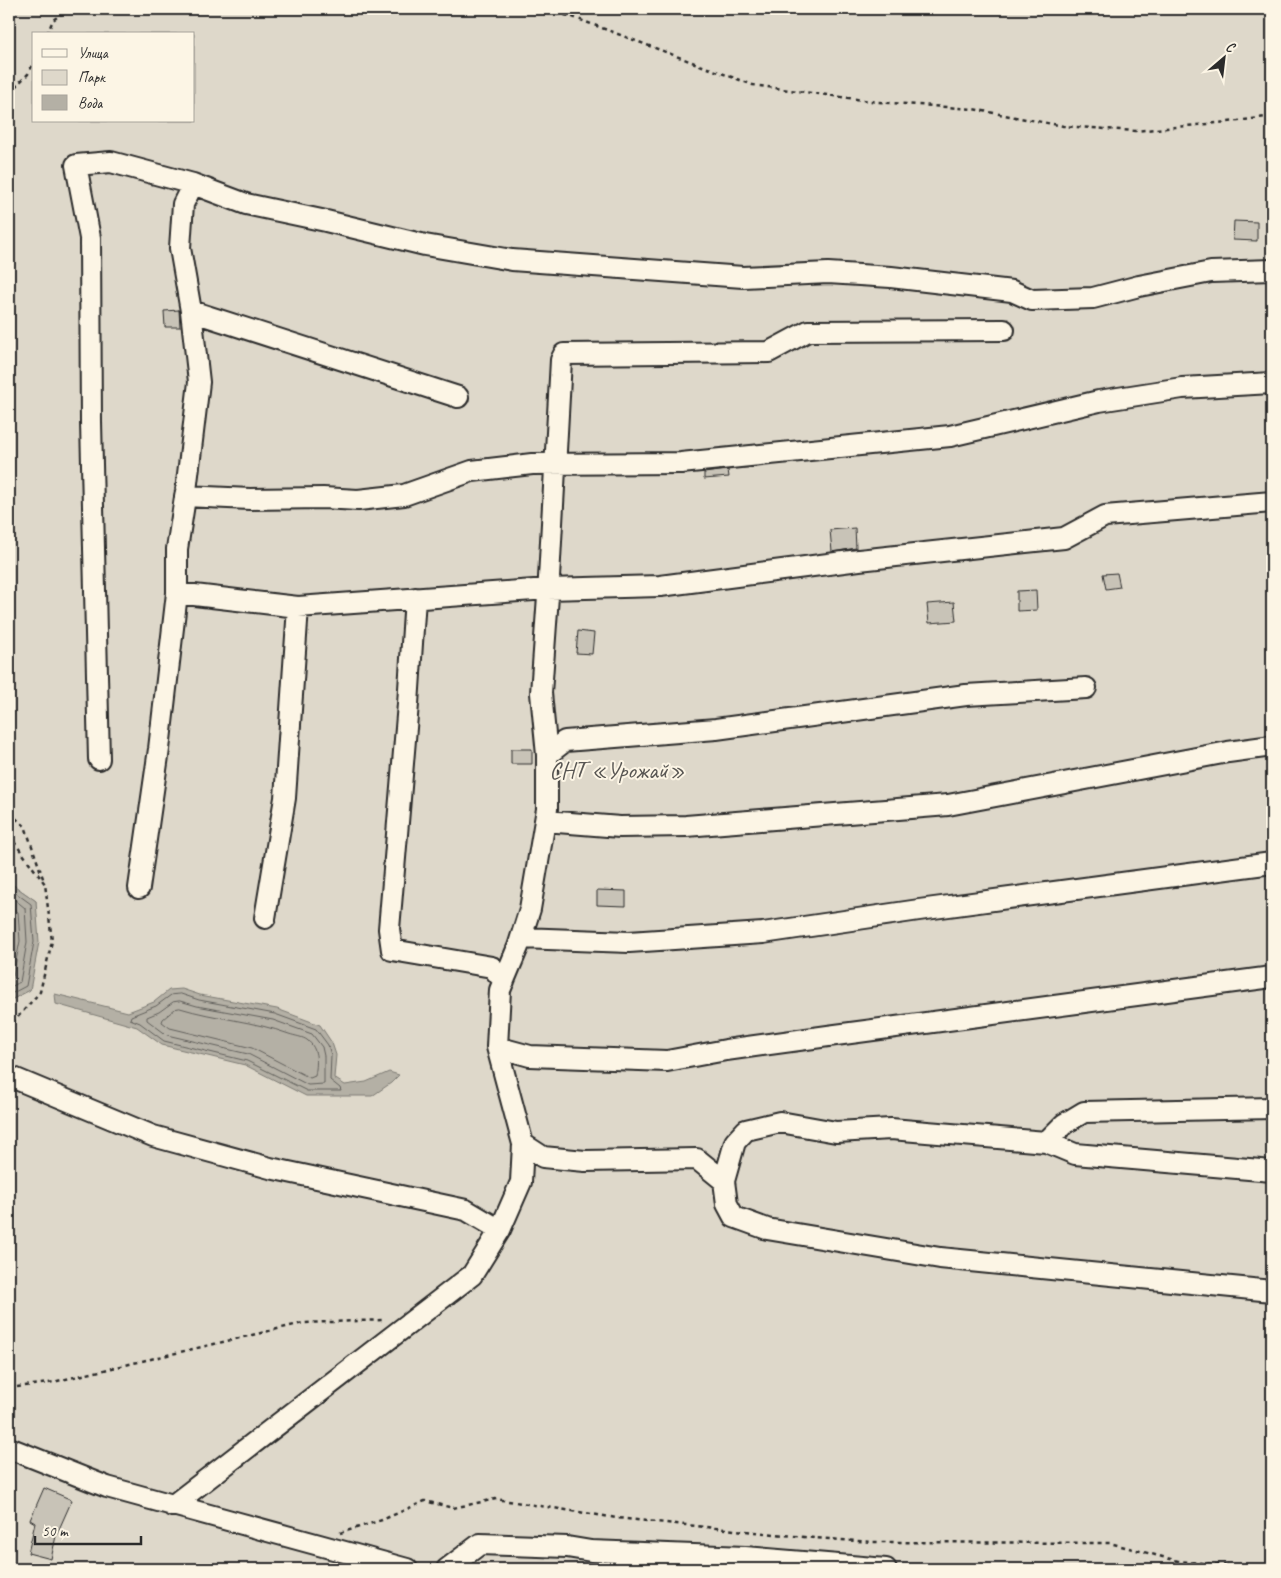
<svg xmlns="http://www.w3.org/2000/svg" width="1281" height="1578" viewBox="0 0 1281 1578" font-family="Caveat,sans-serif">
	<rect width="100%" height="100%" fill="#fcf5e5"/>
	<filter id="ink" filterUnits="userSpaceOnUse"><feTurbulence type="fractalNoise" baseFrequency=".02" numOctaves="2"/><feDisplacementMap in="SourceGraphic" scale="10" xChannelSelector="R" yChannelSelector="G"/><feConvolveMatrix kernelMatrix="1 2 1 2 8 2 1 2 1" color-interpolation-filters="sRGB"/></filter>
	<g filter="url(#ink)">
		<path fill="#ded8ca" stroke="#84827a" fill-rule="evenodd" d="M9 9H1272V1569H9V1001L30 990 36 901 9 882ZM34 34H194V121H34Z"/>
		<path fill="#b4b0a5" stroke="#7d7b74" d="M9 882 36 901 39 942 30 990 9 1001Z
			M182 989 200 995 277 1009 320 1025 332 1043 336 1055 334 1078 345 1085 366 1082 389 1072 399 1075 391 1083 372 1096H306L245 1065 162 1045 137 1027 56 1004 55 994 128 1012 154 1002 169 990Z"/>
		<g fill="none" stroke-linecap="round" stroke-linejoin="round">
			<path stroke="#62605c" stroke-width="1" d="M9 888 31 904 34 942 26 986 9 995
				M9 895 25 908 27 942 20 982 9 988
				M9 905 18 912 20 941 13 976 9 980
				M181 994 199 1000 275 1014 316 1029 328 1045 331 1055 330 1080 340 1088 341 1091H307L247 1061 164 1041 140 1023 130 1019 131 1016 156 1006 171 995Z
				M180 1001 197 1006 273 1020 312 1034 322 1047 324 1056V1084L308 1085 248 1054 167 1035 147 1020V1017L159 1012 173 1002Z
				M180 1008C216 1019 254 1021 289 1034 295 1036 303 1037 307 1040 319 1049 317 1064 315 1076L310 1078 252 1048 170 1028 162 1022 163 1019 175 1009Z"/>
		</g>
		<path fill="#c8c3b7" stroke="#2b2b2b" d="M1234 221 1257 222V241L1233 240Z
			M179 310 180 327H165L164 311Z
			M728 470 729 477 704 479V473Z
			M855 528 856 548 832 552 830 530Z
			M1117 573 1120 587 1106 589 1103 574Z
			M1036 590 1037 610 1017 611V591Z
			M954 602 956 621 929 623 927 604Z
			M578 631 594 633 592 654 576 653Z
			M511 749H532V764H511Z
			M597 890 626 891V906L597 905Z
			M44 1488 72 1500 56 1536 51 1559 28 1553 35 1523 30 1520Z"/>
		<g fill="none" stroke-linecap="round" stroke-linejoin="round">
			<g stroke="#2b2b2b" stroke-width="24">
				<path id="minor" d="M191 311 458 397
					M185 496 250 499 323 498 358 500 404 495 472 471 532 464 681 463 950 436 1099 401 1182 388 1272 383
					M177 593 298 607 548 589 660 586 859 560 1064 538 1105 516 1272 502
					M415 598 408 704 389 929 392 950 492 967 504 981
					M547 755 565 741 716 729 966 695 1086 688
					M99 759 91 422 90 238 76 165 111 162 193 184 246 204 326 221 425 245 512 260 743 277 828 273 891 277 1012 291 1032 300 1093 298 1139 286 1211 272 1272 270
					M545 821 620 827 686 826 948 805 1228 752 1272 746
					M139 888 159 749 177 593V549L186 491 199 382 191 311 180 248 183 204 193 184
					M265 918 285 798 298 607
					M521 938 629 942 763 933 919 910 1272 863
					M497 1047 530 1056 667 1061 726 1050 828 1036 1272 977
					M9 1076 153 1136 270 1168 466 1210 500 1230
					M1046 1142 1075 1154 1272 1171
					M523 1144 543 1157 585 1161 697 1159 724 1181 727 1204 734 1217 767 1229 940 1258 1272 1291
					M724 1181 735 1142 746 1130 780 1122 836 1132 891 1129 1046 1142 1064 1124 1084 1112 1272 1108
					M9 1448 107 1487 407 1569
					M172 1506 472 1275 500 1230 521 1182 523 1144 497 1047 500 990 518 947 530 909 547 809V755L541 693 548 596 561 360 564 354 769 352 808 331 1004 330
					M447 1569 480 1544 567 1547 591 1551 745 1557 886 1569"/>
			</g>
			<path stroke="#2b2b2b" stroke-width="2.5" stroke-dasharray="4 4" stroke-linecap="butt" d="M96 9H243
				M533 9 570 16 753 85 878 102 973 109 1063 126 1135 131 1238 121 1272 116
				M47 34 53 20 68 9
				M9 93 28 74 34 62
				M9 813 25 826 44 881
				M9 835 45 884 52 941 40 992 9 1027
				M9 1388 49 1383 303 1323 385 1320
				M340 1533 382 1520 425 1501 453 1508 496 1499 617 1518 814 1538 872 1542 1110 1543 1178 1561 1272 1569"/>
			<use href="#minor" stroke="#fcf5e5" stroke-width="20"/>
		</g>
	</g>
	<g text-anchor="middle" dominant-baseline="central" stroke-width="4" stroke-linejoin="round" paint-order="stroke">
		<g font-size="24" fill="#585653" stroke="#fcf5e5">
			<text x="617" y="770">СНТ «Урожай»</text>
		</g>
	</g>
	<rect width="1281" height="1578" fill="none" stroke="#fcf5e5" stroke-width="30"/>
	<rect x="15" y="15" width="1251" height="1548" fill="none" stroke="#2b2b2b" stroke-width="2" filter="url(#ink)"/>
	<rect x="32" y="32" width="162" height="90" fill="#fcf5e5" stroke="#a8a49b"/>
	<rect x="42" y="49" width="25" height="8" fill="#fcf5e5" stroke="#a8a49b"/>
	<text x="78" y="58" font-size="15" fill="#2b2b2b">Улица</text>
	<rect x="42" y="70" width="25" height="15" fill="#ded8ca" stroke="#a8a49b"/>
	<text x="78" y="82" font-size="15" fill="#2b2b2b">Парк</text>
	<rect x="42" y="95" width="25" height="15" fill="#b4b0a5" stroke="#a8a49b"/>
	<text x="78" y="108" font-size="15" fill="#2b2b2b">Вода</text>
	<g transform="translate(1224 58) rotate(28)" stroke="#fcf5e5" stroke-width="4" paint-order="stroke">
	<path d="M0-4L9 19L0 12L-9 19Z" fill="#2b2b2b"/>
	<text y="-8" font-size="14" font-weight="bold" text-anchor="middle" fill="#2b2b2b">С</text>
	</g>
	<path d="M35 1536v8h106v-8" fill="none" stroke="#2b2b2b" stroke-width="2.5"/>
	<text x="42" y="1536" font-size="15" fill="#2b2b2b" stroke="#fcf5e5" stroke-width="4" paint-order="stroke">50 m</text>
</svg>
